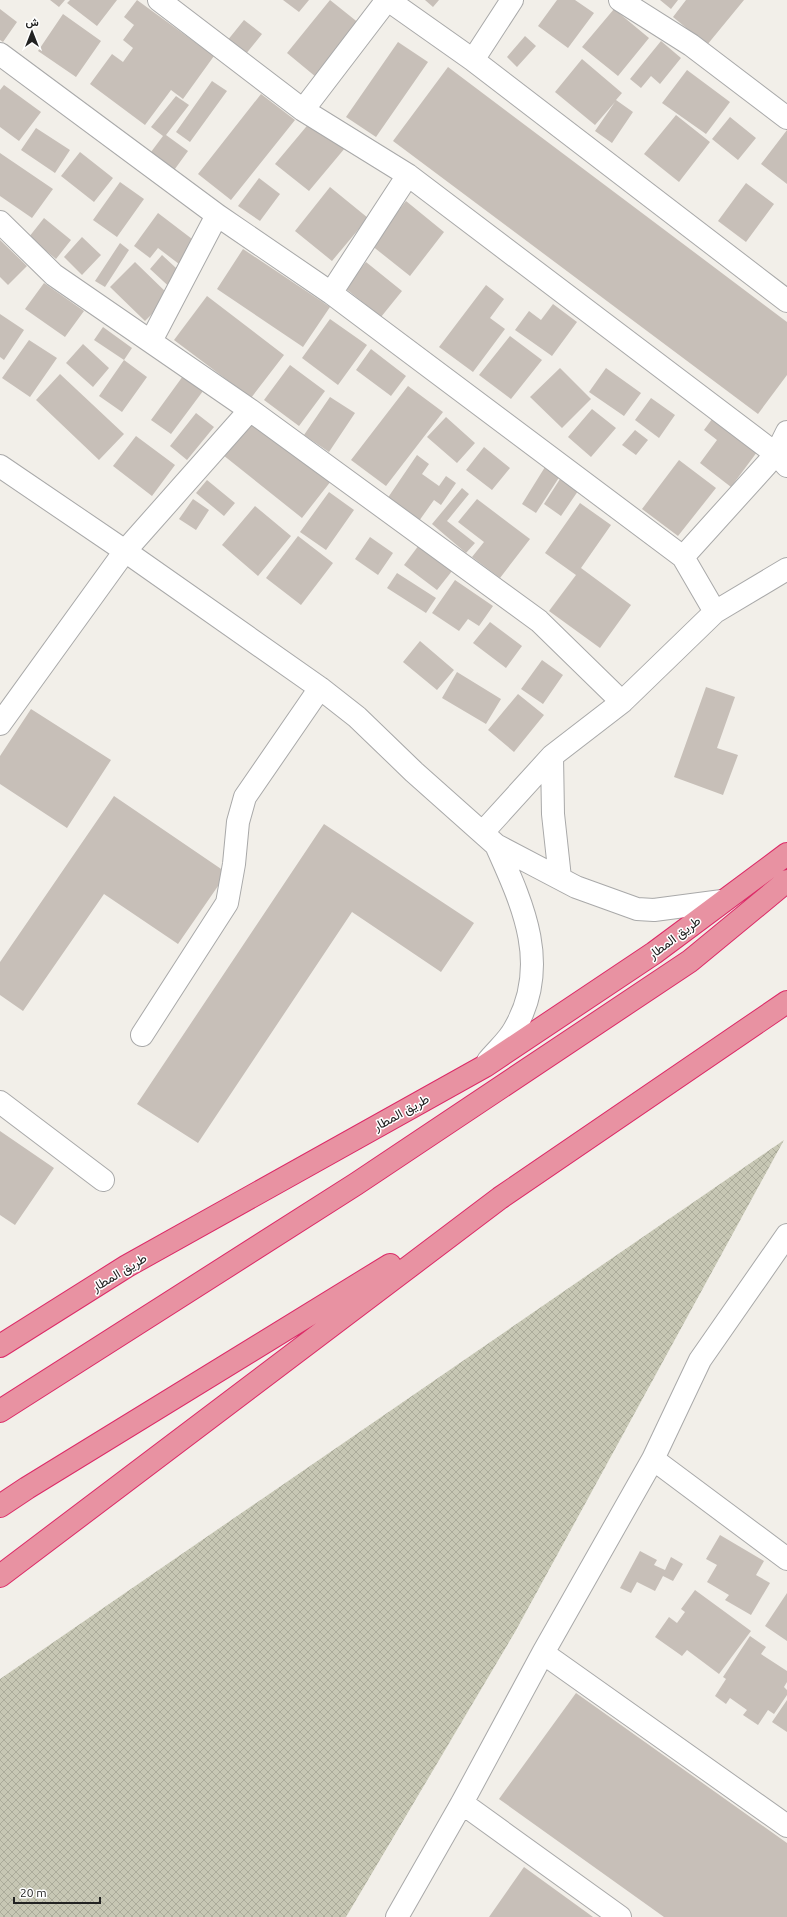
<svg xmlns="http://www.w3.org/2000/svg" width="787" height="1917" viewBox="0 0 787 1917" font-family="Ubuntu,Vazirmatn,sans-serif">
	<defs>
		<pattern id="construction-cross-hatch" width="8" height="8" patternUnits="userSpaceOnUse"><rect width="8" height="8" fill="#c7c7b4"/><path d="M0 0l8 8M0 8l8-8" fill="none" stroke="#abab9a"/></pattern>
	</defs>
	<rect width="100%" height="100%" fill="#f2efe9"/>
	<path fill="url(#construction-cross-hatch)" d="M784 1140 515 1632 346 1917H0V1679Z"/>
	<path fill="#c7bfb8" d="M50 0H65L59 7Z
		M70 0H117L97 26 67 3Z
		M137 0 214 56 183 99 171 90 145 125 90 84 112 54 123 62 133 48 123 40 134 25 124 17Z
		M283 0H309L299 12Z
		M330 0 360 24 316 77 287 53Z
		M425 0H439L433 7Z
		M557 0H575L594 13 568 48 538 26Z
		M660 0H678L671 9Z
		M686 0H744L707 45 673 17Z
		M0 9 17 22 3 42 0 40Z
		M614 9 649 38 618 76 582 47Z
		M63 14 101 41 76 77 38 51Z
		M244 20 262 34 245 55 227 41Z
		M525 36 536 46 517 67 507 57Z
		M661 41 681 58 660 84 651 76 641 88 630 79Z
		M398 42 428 62 376 137 346 117Z
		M582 59 622 93 616 100 633 112 612 143 595 131 615 102 595 125 555 92Z
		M448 67 787 322V375L758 414 393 141Z
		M687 70 730 102 706 134 662 103Z
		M212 81 227 91 190 142 176 132Z
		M4 85 41 112 19 141 0 127V90Z
		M261 94 295 120 231 200 198 174Z
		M176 96 189 105 166 135 188 151 172 173 148 156 163 136 151 127Z
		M676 115 710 142 679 182 644 154Z
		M730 117 756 138 738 160 712 139Z
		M311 121 345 148 309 191 275 164Z
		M36 128 70 150 55 173 21 150Z
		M787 130V184L761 164Z
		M80 152 113 178 94 202 61 176Z
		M0 153 53 189 32 218 0 196Z
		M259 178 280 194 260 221 238 206Z
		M120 182 144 199 117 237 93 220Z
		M746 183 774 204 746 242 718 221Z
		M330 187 368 218 332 261 295 231Z
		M406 201 444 232 410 276 371 245Z
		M158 213 196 242 179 264 158 248 150 258 134 246Z
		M44 218 71 240 56 259 29 237Z
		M82 237 101 255 82 275 64 257Z
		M0 240 27 266 8 285 0 277Z
		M120 243 129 250 105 287 95 281Z
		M243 249 330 307 303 347 217 289Z
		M162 255 189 280 176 293 150 269Z
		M135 262 170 296 145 321 110 287Z
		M366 262 402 291 381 317 345 288Z
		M44 283 84 311 65 337 25 309Z
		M486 285 504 299 490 318 505 329 473 372 439 347Z
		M207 296 284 355 251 398 174 340Z
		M553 304 577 322 552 356 515 330 529 311 541 320Z
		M0 314 24 330 4 360 0 357Z
		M330 319 367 345 338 385 302 358Z
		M103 327 132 348 124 360 94 340Z
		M510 336 542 360 511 399 479 375Z
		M29 340 57 358 30 397 2 378Z
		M83 344 109 368 93 387 66 363Z
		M371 349 406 376 391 396 356 370Z
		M124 360 147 377 122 412 99 396Z
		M290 365 325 391 299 426 264 400Z
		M560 368 591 399 562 428 530 397Z
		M606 368 641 393 624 416 589 392Z
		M60 374 124 434 99 460 36 400Z
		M183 376 203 391 171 434 151 420Z
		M408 386 443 412 386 486 351 460Z
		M330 397 355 413 329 452 304 435Z
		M651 398 675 415 659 438 635 420Z
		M592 409 616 428 591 457 568 437Z
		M196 413 214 427 187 460 170 446Z
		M715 415 760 448 731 487 700 463 717 440 704 430Z
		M446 417 475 443 457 463 427 437Z
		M252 419 331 481 302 518 223 455Z
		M635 430 648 440 636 455 622 445Z
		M136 436 175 465 152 496 113 466Z
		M484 447 510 468 492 490 466 470Z
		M417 455 429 464 422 474 439 486 446 476 456 483 441 505 434 500 419 521 387 499Z
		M679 460 716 488 678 536 642 509Z
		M545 467 560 476 536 513 522 504Z
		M560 479 578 491 561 516 544 504Z
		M207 480 235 503 224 516 196 493Z
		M462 488 469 494 447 521 475 543 466 553 432 524Z
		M329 492 354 510 326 550 300 532Z
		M193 499 209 510 196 530 179 519Z
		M477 499 530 539 500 578 472 557 484 542 458 522Z
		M580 503 611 525 581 568 631 605 600 648 549 611 576 575 545 553Z
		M255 506 291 536 258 576 222 545Z
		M298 536 333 563 301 605 266 578Z
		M370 537 393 553 378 575 355 559Z
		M419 545 452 571 437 590 404 565Z
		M397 573 436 598 426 613 387 588Z
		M455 580 493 606 479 626 468 619 459 631 432 613Z
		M490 622 522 646 506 668 473 643Z
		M420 641 454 670 437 690 403 662Z
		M542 660 563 675 543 704 521 689Z
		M457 672 501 699 486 724 442 698Z
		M706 687 735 697 717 748 738 755 723 795 674 777Z
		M518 694 544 715 514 752 488 730Z
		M31 709 111 760 67 828 0 784V756Z
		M114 796 227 873 178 944 104 894 23 1011 0 995V962Z
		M324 824 474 923 441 972 352 912 198 1143 137 1104Z
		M0 1131 54 1168 15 1225 0 1215Z
		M720 1535 764 1561 756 1575 770 1583 751 1615 725 1600 729 1595 707 1582 717 1565 706 1559Z
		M640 1551 657 1560 654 1565 665 1570 671 1557 683 1564 673 1581 663 1576 655 1591 637 1582 631 1593 620 1588Z
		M695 1590 751 1631 719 1674 687 1650 682 1656 655 1637 669 1617 677 1623 685 1612 681 1609Z
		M787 1593V1641L765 1626Z
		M750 1636 766 1647 761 1654 787 1671V1682L784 1687 787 1690V1695L774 1714 768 1710 758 1725 743 1715 747 1710 730 1698 726 1704 715 1696 726 1679 723 1677Z
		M576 1693 787 1843V1917H664L499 1799Z
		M787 1700V1732L772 1722Z
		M524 1867 593 1917H489Z"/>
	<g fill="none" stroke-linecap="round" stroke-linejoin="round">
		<g stroke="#a9a9a9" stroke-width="24">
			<path id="minor" d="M159 0 303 110 408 175 776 454 787 466
				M388 0 473 60 787 301
				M620 0 691 45 787 118
				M0 54 217 215 331 293 683 557 715 612
				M473 60 512 0
				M303 110 387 0
				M0 222 54 275 250 410 539 621 622 702
				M331 293 408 175
				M151 341 217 215
				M0 466 125 551 320 688 357 717 414 772 496 845 576 887 637 909 654 910 722 901
				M683 557 776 454 787 432
				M0 724 125 551 250 410
				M552 756 553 814 560 878
				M483 832 552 756 622 702 715 612 787 569
				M142 1035 227 903 234 864 238 822 245 797 320 688
				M488 1061C497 1050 509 1040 515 1028 551 965 523 905 496 845
				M0 1102 103 1180
				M787 1235 700 1360 653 1459 543 1653 787 1826
				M653 1459 787 1559
				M462 1803 620 1917
				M397 1917 462 1803 543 1653"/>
		</g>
		<g stroke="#dc2a67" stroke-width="24">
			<path id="highway" d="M0 1346 127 1266 485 1066 654 953 787 854
				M0 1411 356 1184 690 961 787 881
				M0 1506 27 1488 390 1265
				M0 1576 500 1198 787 1002"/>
		</g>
		<use href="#minor" stroke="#fff" stroke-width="22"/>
		<use href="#highway" stroke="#e892a2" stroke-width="22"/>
	</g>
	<g text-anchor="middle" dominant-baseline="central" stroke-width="3" stroke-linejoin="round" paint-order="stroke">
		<g font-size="13" fill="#222" stroke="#fff">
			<text transform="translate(674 937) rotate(-37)">طريق المطار</text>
			<text transform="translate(401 1112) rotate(-29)">طريق المطار</text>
			<text transform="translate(119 1272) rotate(-31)">طريق المطار</text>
		</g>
	</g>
	<g transform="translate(32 32)" stroke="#ffffff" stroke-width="3" paint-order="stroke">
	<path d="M0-3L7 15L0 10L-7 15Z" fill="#222222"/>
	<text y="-6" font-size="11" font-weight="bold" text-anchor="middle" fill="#222222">ش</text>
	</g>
	<path d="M14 1897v6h86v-6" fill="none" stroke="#222222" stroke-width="2"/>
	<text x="20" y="1897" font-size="12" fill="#222222" stroke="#ffffff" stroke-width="3" paint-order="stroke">20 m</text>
</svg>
